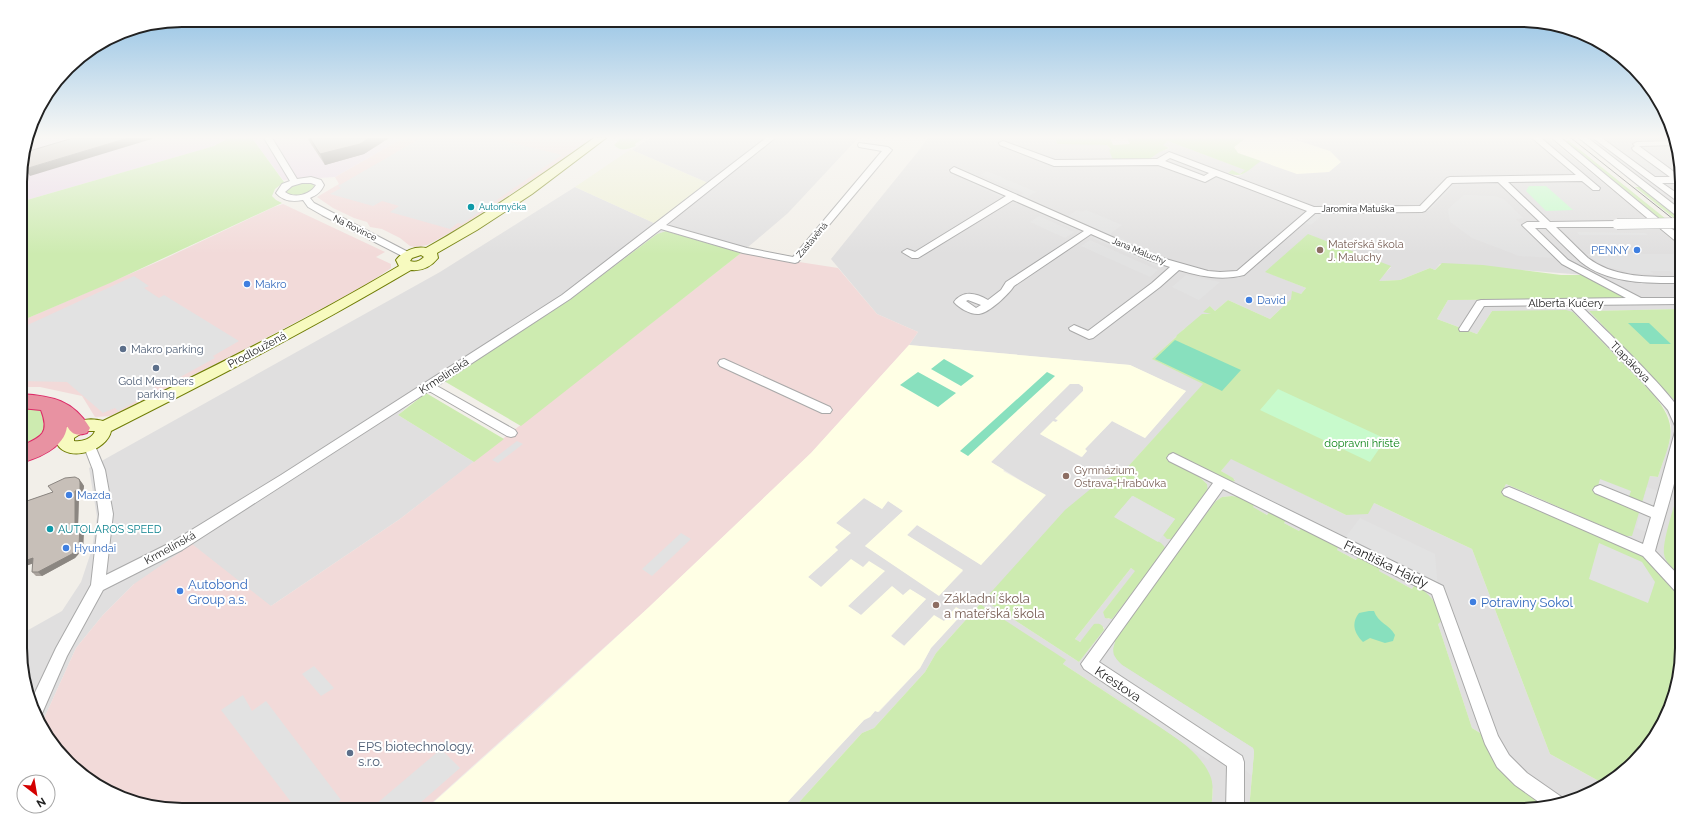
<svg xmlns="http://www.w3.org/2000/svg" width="1702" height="830" viewBox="0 0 1702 830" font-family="Raleway,sans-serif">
	<rect width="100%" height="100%" fill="#f2efe9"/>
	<path fill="#e0dfdf" d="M650 138H858L788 213 741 253 666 231 657 234 568 301 413 402 398 415 474 462 400 519 271 606 134 584 103 615 76 648 41 725 32 710 21 669V634L62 611 81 582 92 549 97 517 89 468 440 272 575 187 654 223 708 183 632 150Z
		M928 138H1055L1057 142 1107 145 1111 150 1148 160 1160 151 1155 148 1162 151 1169 149V147L1162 145 1168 141 1246 170 1240 174 1232 171 1228 173 1236 177 1241 175 1260 161 1246 138H1290L1307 141 1299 138H1549L1681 247V309L1589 311 1681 407 1682 481 1666 539 1664 554 1675 572 1682 579V597L1652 563 1573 523 1502 492 1506 484 1625 536 1650 476 1658 477 1670 440 1671 426 1669 417 1663 406 1653 394 1572 312 1492 311 1477 334 1437 319 1448 300 1626 299 1585 275 1440 264 1435 270 1430 268 1400 280 1378 281 1391 267 1266 272 1306 288 1301 294 1291 299 1270 319 1228 300 1215 311 1210 306 1209 312 1212 314 1184 329 1153 359 1204 384 1123 472 1099 482 984 600 1079 662 1104 630V627L1079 642 1075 639 1131 568 1136 571 1103 612 1108 619H1110L1166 550 1115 517 1133 496 1176 519 1167 539H1173L1207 484 1196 474 1235 480 1221 471 1231 458 1346 515 1374 503 1472 549 1550 754 1606 785 1572 801 1548 806 1485 736 1472 728 1438 624 1415 584 1412 589 1378 571 1381 567 1359 556 1357 560 1336 550 1339 546 1302 527 1299 531 1284 523 1287 519 1270 511 1267 515 1252 507 1255 503 1232 496 1222 497 1216 501 1254 751 1249 810H1211L1213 790 1203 763 1192 752 1168 733 1063 664 1065 661 980 604 936 653 925 672 874 728 862 733 792 810H780L864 720 870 717 875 711 879 712 920 668 931 648 964 612 944 621 908 642 905 646 891 636 926 599 913 591 861 615 848 606 884 571 872 564 821 587 808 577 838 550 834 547 850 533 836 523 864 498 882 509 888 501 903 511 865 546 939 595 963 571 907 535 917 525 981 565 1038 491 991 462 1069 384H1079L1083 387V391L1055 419 1058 420 1056 422 1040 434 1081 457 1087 451 1085 449 1112 421 1145 438 1186 391 1130 365 909 345 918 332 877 314 831 259 920 149Z
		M1589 138H1674L1681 161V210Z"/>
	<path fill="#f2dad9" d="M403 138H592L573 154 455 230 427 245 415 247 410 246 400 238 382 229 370 227 367 222 354 218 333 208 317 197 339 184 335 177Z
		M283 204 385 252 376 257 391 264V268L366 285 230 357 111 416 95 417 82 396 40 387H21V321L162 260 274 207Z
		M741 253 838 268 877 314 918 332 909 345 811 453 648 608 424 810H182L111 793 53 746 41 725 76 648 103 615 134 584 192 544 271 606 400 519Z"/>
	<path fill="#ebdbe8" d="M29 138H229L214 146 20 202V171Z
		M252 138H403L335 177 283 180Z"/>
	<path fill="#ffffe5" d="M1246 138H1290L1330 151 1341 162 1329 172 1297 174 1238 153 1234 147Z
		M909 345 1130 365 1186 391 1145 438 1112 421 1085 449 1087 451 1082 457 1040 434 1053 421 1056 422 1058 420 1055 419 1083 391V387L1079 384H1070L991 462 1004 470 1003 471 1046 495 981 565 917 525 907 535 963 570 939 596 865 546 903 511 888 501 882 509 864 498 836 523 851 533 835 547 838 550 808 577 821 587 851 559 863 567 869 561 885 571 848 606 861 615 892 586 903 595 910 589 926 599 891 636 904 646 934 615 944 621 956 607 964 612 931 648 920 668 878 712 875 711 870 717 864 720 780 810H425L537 710 648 608 811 453Z"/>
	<path fill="#eef0d5" d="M631 149 632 150 708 183 654 223 575 187Z"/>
	<path fill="#cdebb0" d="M229 138H252L284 182 275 189 272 196 276 200 282 203 110 283 21 321 20 202 214 146Z
		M621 138H643V139L635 144 636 146C629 148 622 153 614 145Z
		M1055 138H1110L1113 145 1130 144 1127 138H1246L1234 147 1238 153 1261 161C1248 170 1243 179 1228 173L1232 170 1240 174 1245 170 1168 141 1163 145 1169 148 1160 152 1161 151 1148 160H1113L1109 150 1111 149 1107 145 1057 144Z
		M1564 141H1569L1666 219H1660Z
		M303 182 312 183 315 187C307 197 296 196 284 193L289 187Z
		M1635 187H1640L1681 219H1675Z
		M666 231 741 253 521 426 444 381 568 301 657 234Z
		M1308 234 1391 266 1379 281 1400 280 1430 268 1435 270 1442 263 1483 265 1561 275H1585L1628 299 1448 300 1437 319 1477 334 1492 311 1566 310 1573 312 1653 394C1681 428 1670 439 1658 477L1650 476 1632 536H1625L1506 484 1502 492 1642 555 1652 563 1682 597V648L1665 719 1642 755 1610 783 1606 785 1550 754 1472 549 1374 503 1368 514 1346 515 1231 459 1221 471 1233 478 1235 481 1231 482 1196 474 1207 484 1208 494 1173 539H1167L1163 535 1175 519 1133 496 1115 517 1161 543 1164 546 1166 550 1112 619 1105 618 1103 612 1135 571 1131 568 1075 639 1080 642 1094 624C1099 623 1103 624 1104 630L1079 662 984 600 1065 510 1099 482 1123 472 1203 384 1152 359 1176 337 1177 335 1202 314H1211L1203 312 1210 306 1215 311 1228 300 1270 319 1291 299 1292 291 1301 294 1306 288 1265 272Z
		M1681 309V407L1589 311Z
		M426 393 504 439 474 462 398 415Z
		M21 405 38 407 43 411 48 429 37 441 21 449Z
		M1682 481V579C1676 573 1665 563 1664 554 1662 540 1677 497 1682 481Z
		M1232 496 1248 499 1255 503 1253 507 1267 515 1270 511 1287 519 1284 523 1299 531 1302 527 1339 545 1337 550 1356 560 1359 556 1381 567 1379 571 1412 589 1415 584C1429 593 1437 604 1445 618L1438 624 1472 728 1485 736 1548 806 1530 810H1249L1254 752 1253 748 1122 665C1114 658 1111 652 1115 642L1112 638 1216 501 1222 497Z
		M980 604 1066 660 1063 664C1085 678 1107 693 1130 708 1155 725 1196 745 1209 773 1215 784 1212 798 1211 810H792L862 733 874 728 925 672 936 653Z"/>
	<path fill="#c8facc" d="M1529 186H1546L1573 210 1546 211 1526 191Z
		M1278 389 1386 439 1370 462 1260 410Z"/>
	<path fill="#88e0be" d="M1628 323H1649L1671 344H1650Z
		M1175 340 1241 370 1222 391 1155 359Z
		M944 359 974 376 961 386 931 369Z
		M918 372 956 393 938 407 900 385Z
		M1047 372 1055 376 968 456 960 451Z
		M1369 611H1374C1378 623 1389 624 1395 635L1393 641 1385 643 1370 638 1363 642C1354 633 1351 623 1359 613Z"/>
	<path fill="#e2e2e2" d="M421 138H491L562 155 462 224 458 223 450 229 390 212 399 206 382 201 373 206 330 194 341 188 338 186Z
		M1619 152H1635L1659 170H1643Z
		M956 166 981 177 980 180 983 178 1021 195 1024 193 981 175 987 171 1036 192 1027 197 1068 216 1077 210 1082 212 1086 210 1122 225 1111 233 1113 238 1115 239 1119 237 1133 244 1131 246 1168 261 1160 268 1140 259 1142 256H1140L1137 258 1093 238 1095 236 1078 228 1075 230 1025 207 1027 206 1025 205 1022 206 989 192 992 190 987 191 972 184 975 182 948 170Z
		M1448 185 1453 187 1429 211 1329 212 1323 214 1311 225 1305 223 1322 209H1425Z
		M1464 195 1495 196 1504 199 1523 218 1516 219 1554 258 1519 256 1472 238 1450 222 1448 209Z
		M1039 216 1074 232 1065 238 1030 222Z
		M1577 232 1645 233 1648 235H1579Z
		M1090 240 1158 270 1150 277 1081 246Z
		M1587 254H1681V274H1674L1669 271H1650L1654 274 1628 273 1625 271 1604 266Z
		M1186 275 1220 282 1199 300 1172 287Z
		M134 276 149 286 144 288 159 298 164 295 239 341 213 356 215 358 173 381 170 379 154 387 157 390 118 411 115 408 103 413 67 382 21 381V328Z
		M517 441 523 444 498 463 492 460Z
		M1600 479 1631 491 1628 499 1598 486Z
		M1647 487 1661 492 1656 510 1642 505Z
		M1132 496 1175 519 1158 542 1114 517Z
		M1642 509 1654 514 1649 533 1636 528Z
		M1360 518 1435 554 1438 590 1342 542Z
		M681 533 691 539 652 576 642 569Z
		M1599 543 1642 562 1655 582 1648 603 1589 579Z
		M1112 638 1115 642 1113 648V654L1117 660 1122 665 1253 748 1254 751 1252 776 1236 762 1215 749 1208 760 1099 685 1105 675 1089 664Z
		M314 666 334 688 321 696 302 674Z
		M243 695 252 711 266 701 341 800 331 807 332 810H297L221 710Z
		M441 749 460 768 412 810H369Z"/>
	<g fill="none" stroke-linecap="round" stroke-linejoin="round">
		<g stroke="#a9a9a9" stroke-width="2">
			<path id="street" d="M264 138H272L297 179 311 177 321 180 324 185C321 192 317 195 310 198L314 203 410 253 412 255 410 257H404L322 215 308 207 303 200C292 202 283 201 276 193L282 184 290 181ZM302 183H311L316 185C310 195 294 199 285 192L292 186Z
				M766 138H775L666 225 747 248 793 257 882 151 859 147 858 145 859 143 888 147 892 150 798 262 795 263 743 253 661 229 570 299 437 386 515 430 517 433 515 436 511 437 507 436 429 391 182 550 103 590 67 656 40 718 38 719 30 703 56 648 91 585 99 514 93 470 83 444 85 441 89 440 93 441 105 470 113 514 106 575 172 542 281 475 562 295Z
				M1532 138H1541L1600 188 1599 190H1593L1582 181 1508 182 1550 222 1617 221 1622 224 1617 227H1556C1567 237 1577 248 1588 258 1614 278 1650 277 1681 277V283C1648 283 1608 284 1581 262 1569 251 1557 239 1546 228H1535L1568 260 1641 298H1681V304L1580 305C1596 321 1679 399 1681 414 1688 452 1665 513 1655 551L1682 579V595L1677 593 1643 556 1504 495 1502 492 1504 489 1509 487 1514 489 1643 544 1651 517 1595 493 1593 490 1595 487 1600 485 1654 507 1676 428 1668 410 1645 384 1568 305 1484 306 1468 331H1460L1459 329 1477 301 1481 300 1626 298 1562 264 1522 225 1527 222H1540L1498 182 1452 183 1425 211 1422 212 1315 213 1244 275C1221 281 1200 276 1179 270L1160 287 1093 338 1089 339 1070 330 1069 328 1074 325 1088 331 1152 283 1170 267 1149 260 1091 234 1014 286C1009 294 989 313 979 314 971 315 959 308 954 302 963 290 976 293 988 300L1001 290 1006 282 1084 231 1013 200 918 258H912L902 252 907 249 915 252 1006 196 951 172 950 170 954 167 1155 256 1208 271 1220 272 1237 271 1307 211 1216 176 1205 182 1158 165 1054 166 1000 145 999 143 1003 141 1055 160 1157 159 1169 152 1314 207 1420 206 1447 178 1450 177 1576 175ZM1170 158 1209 173 1204 176 1165 161ZM968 300 981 305 976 308 966 301Z
				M1552 138H1561L1658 218 1660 220 1658 222H1652Z
				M1579 138H1588L1681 210V218L1678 217Z
				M1593 138H1602L1655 177H1670L1633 150 1632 148 1635 146 1633 144 1637 142 1675 141 1676 145 1639 146 1681 177V183H1662L1681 196V204Z
				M1664 224 1667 225 1681 236V244L1678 243 1661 229 1659 227 1661 225Z
				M724 359 830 407 832 410 830 413H822L720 366 718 363 720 360Z
				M1173 453 1443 586 1498 736 1509 755 1527 773 1563 798 1565 803 1546 807 1515 785 1497 767 1485 744 1432 594 1223 489 1099 662 1242 756 1244 762V810H1226L1227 766 1084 669 1081 664 1213 483 1169 461 1167 458 1169 455Z"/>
		</g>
		<g stroke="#707d05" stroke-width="2">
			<path id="secondary" d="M594 138H606L532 194 477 230 437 253 438 258C431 267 422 271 411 270 313 328 212 380 111 431 107 451 68 463 57 444 59 423 85 416 103 421 203 372 303 323 399 266L396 260C403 251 415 246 426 248 485 215 539 177 594 138ZM421 255 424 257C420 261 415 263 410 261L412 258ZM85 431H95C92 439 82 442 74 441V438Z"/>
		</g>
		<g stroke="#dc2a67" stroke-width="2">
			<path id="highway" d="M21 394C52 396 73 400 90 428L87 433C77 436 72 435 67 426 65 448 38 458 21 463V446C42 437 50 433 41 410L21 408Z"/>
		</g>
		<use href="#street" fill="#fff" fill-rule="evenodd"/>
		<use href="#secondary" fill="#f7fabf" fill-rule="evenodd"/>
		<use href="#highway" fill="#e892a2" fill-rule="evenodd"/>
		<path stroke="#707070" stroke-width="1" d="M1571 138 1673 219
			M1678 227 1681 229"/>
		<g stroke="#a9a9a9" stroke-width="11" stroke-linecap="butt">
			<path id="street-bridge" d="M1617 224 1681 223"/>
		</g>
		<use href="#street-bridge" stroke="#fff" stroke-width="10"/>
	</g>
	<path fill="#aba49e" d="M307 138H389L364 154 325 165Z
		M79 479 82 483 84 486 83 494 79 495 78 525 84 530 83 549 75 558 42 576H36L32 572 33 563 23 567 21 564V503L53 492Z"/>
	<path fill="#8b8681" d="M128 138H155L30 176 25 169Z
		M369 138H389L364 154 325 165 320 154Z
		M79 479 82 483 84 486 83 494 79 495 78 529 75 525V491Z
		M80 526 84 530 83 549 75 558 42 576 38 572Z
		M33 558 37 562 23 567 21 564V562Z"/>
	<path fill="#c7bfb8" stroke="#8b8681" d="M73 138H128L25 169 22 165 26 152Z
		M310 138H369L360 144 320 154Z
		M75 477 79 479 80 482V490L75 491V525L80 526 79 545 72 554 38 572H32L33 558 21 562V503L53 492 48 486 65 478Z"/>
	<linearGradient id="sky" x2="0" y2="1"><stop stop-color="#8fc0e4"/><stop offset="0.54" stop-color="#f9f8f5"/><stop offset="1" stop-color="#f9f8f5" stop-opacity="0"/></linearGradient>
	<rect width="1702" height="254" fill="url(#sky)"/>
	<g fill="#0f9aa8" stroke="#fff" stroke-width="1.5">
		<circle cx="471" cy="207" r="4"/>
		<circle cx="50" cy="529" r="4"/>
	</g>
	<g fill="#8d6e63" stroke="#fff" stroke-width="1.5">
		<circle cx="1320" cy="250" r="4"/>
		<circle cx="1066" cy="476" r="4"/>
		<circle cx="936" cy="605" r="4"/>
	</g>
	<g fill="#3f7fe0" stroke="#fff" stroke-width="1.5">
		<circle cx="1637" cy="250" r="4"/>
		<circle cx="247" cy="284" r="4"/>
		<circle cx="1249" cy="300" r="4"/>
		<circle cx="69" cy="495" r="4"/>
		<circle cx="66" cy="548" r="4"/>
		<circle cx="180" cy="591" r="4"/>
		<circle cx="1473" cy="602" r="4"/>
	</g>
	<g fill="#5c6f8a" stroke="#fff" stroke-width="1.5">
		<circle cx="123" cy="349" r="4"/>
		<circle cx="156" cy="368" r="4"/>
		<circle cx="350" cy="753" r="4"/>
	</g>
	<g text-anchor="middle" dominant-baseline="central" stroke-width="4" stroke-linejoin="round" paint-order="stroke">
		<g font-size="9" fill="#0d838f" stroke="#fff" text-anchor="start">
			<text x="479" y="207">Automyčka</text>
		</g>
		<g font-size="9" fill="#222" stroke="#fff">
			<text x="1358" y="209">Jaromíra Matuška</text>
			<text transform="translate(355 228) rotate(26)">Na Rovince</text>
			<text transform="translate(812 240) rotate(-50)">Zastavěná</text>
			<text transform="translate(1139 251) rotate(22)">Jana Maluchy</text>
		</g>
		<g font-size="11" fill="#785e54" stroke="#fff" text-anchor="start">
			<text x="1328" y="244">Mateřská škola<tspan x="1328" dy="13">J. Maluchy</tspan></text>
			<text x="1074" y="470">Gymnázium,<tspan x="1074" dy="13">Ostrava-Hrabůvka</tspan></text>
		</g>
		<g font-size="11" fill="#366cbe" stroke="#fff" text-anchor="start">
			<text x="1629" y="250" text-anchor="end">PENNY</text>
			<text x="255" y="284">Makro</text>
			<text x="1257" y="300">David</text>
			<text x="77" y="495">Mazda</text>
			<text x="74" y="548">Hyundai</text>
		</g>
		<g font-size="11" fill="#222" stroke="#fff">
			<text x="1566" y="303">Alberta Kučery</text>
			<text transform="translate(257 350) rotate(-28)">Prodloužená</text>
			<text transform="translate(1630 362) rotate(46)">Tlapákova</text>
			<text transform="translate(444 376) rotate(-33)">Krmelínská</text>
			<text transform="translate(170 548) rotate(-29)">Krmelínská</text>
		</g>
		<g font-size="11" fill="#4e5e75" stroke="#fff" text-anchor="start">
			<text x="131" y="349">Makro parking</text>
			<text x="156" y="381" text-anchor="middle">Gold Members<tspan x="156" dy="13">parking</tspan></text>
		</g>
		<g font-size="11" fill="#0c8416" stroke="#fff">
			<text x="1362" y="443">dopravní hřiště</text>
		</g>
		<g font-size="11" fill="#0d838f" stroke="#fff" text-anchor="start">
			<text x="58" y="529">AUTOLAROS SPEED</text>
		</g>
		<g font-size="13" fill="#222" stroke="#fff">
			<text transform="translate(1386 564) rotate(26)">Františka Hajdy</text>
			<text transform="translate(1118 684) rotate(34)">Krestova</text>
		</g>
		<g font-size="13" fill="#366cbe" stroke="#fff" text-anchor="start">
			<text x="188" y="584">Autobond<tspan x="188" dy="15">Group a.s.</tspan></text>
			<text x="1481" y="602">Potraviny Sokol</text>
		</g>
		<g font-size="13" fill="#785e54" stroke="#fff" text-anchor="start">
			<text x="944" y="598">Základní škola<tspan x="944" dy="15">a mateřská škola</tspan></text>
		</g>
		<g font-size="13" fill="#4e5e75" stroke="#fff" text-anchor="start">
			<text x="358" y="746">EPS biotechnology,<tspan x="358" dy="15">s.r.o.</tspan></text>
		</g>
	</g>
	<path d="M0 0H1702V830H0ZM182 27H1520A155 155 0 0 1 1675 182V648A155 155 0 0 1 1520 803H182A155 155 0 0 1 27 648V182A155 155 0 0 1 182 27Z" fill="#fff" fill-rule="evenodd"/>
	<path fill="none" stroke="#222" stroke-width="2" d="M182 27H1520A155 155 0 0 1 1675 182V648A155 155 0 0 1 1520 803H182A155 155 0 0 1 27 648V182A155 155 0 0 1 182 27Z"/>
	<g transform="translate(36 794) rotate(149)"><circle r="19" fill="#ffffff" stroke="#a7a7a7"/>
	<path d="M0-3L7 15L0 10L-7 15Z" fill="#d40000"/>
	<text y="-6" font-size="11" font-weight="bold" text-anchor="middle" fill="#222222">N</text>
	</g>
</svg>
